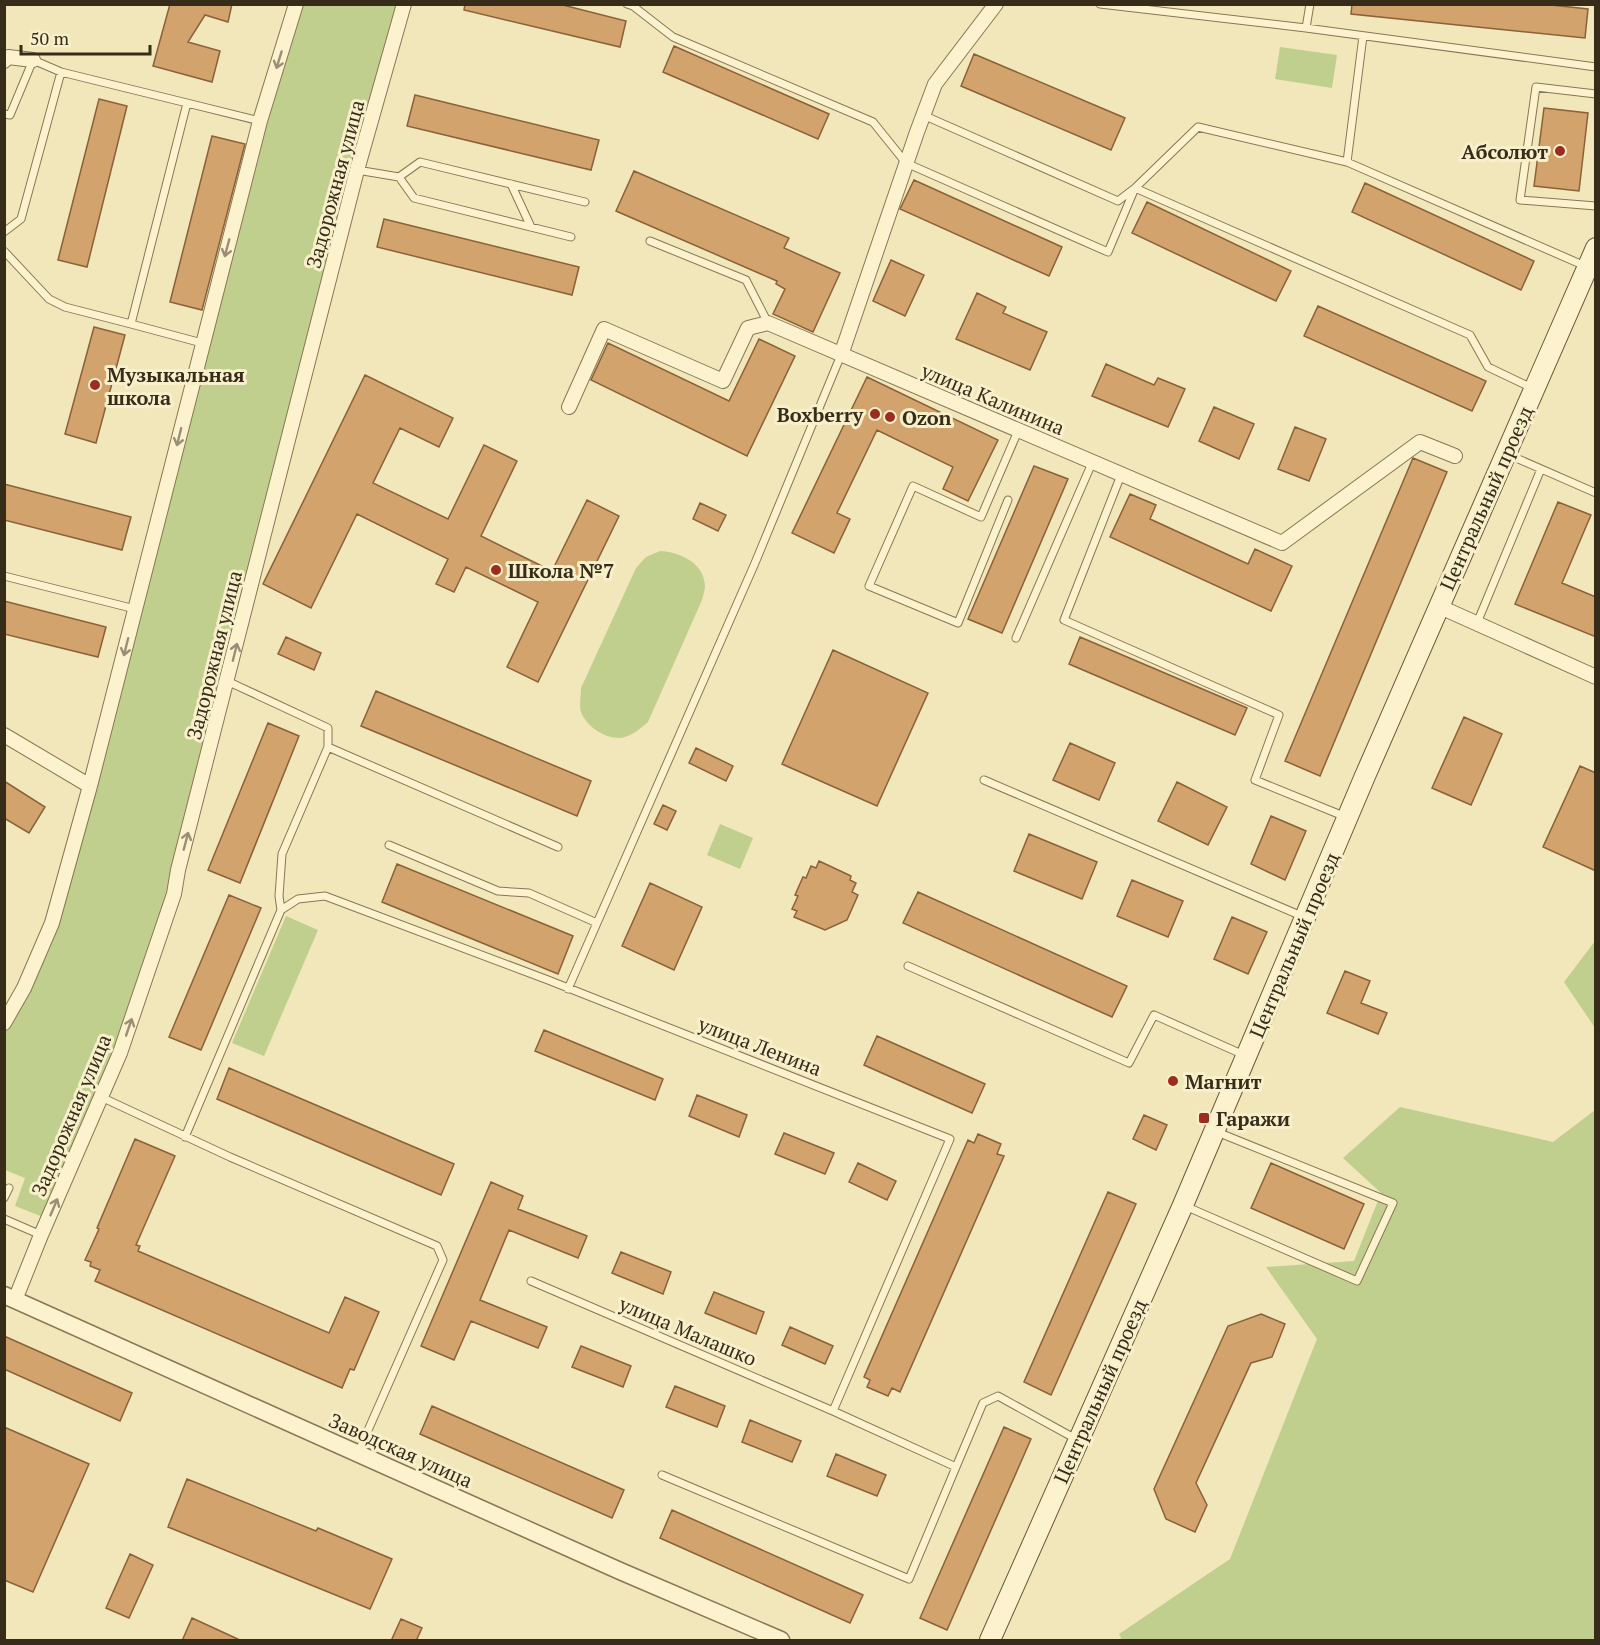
<svg xmlns="http://www.w3.org/2000/svg" width="1600" height="1645" viewBox="0 0 1600 1645" font-family="'PT Serif',serif">
	<rect width="100%" height="100%" fill="#f1e7bb"/>
	<path fill="#c1cf8e" d="M302 5H405L178 870 120 1053 48 1219 15 1206 25 1178 5 1170V1033L52 923 260 121Z
		M1280 47 1337 55 1332 88 1275 79Z
		M660 551C679 552 704 562 705 586 705 590 703 596 702 600L648 722C641 728 630 738 619 738 604 738 586 726 581 712 579 705 581 696 581 688L636 568 646 557Z
		M720 824 753 838 740 869 707 855Z
		M286 916 318 930 264 1056 232 1043Z
		M1595 941V1028L1564 982Z
		M1400 1107 1553 1142 1595 1110V1640H1122L1119 1634 1230 1559 1317 1339 1266 1267 1354 1261 1381 1193 1343 1158Z"/>
	<path fill="#d3a36d" stroke="#8a6138" stroke-width="1.5" d="M170 4H232L228 22 205 15 188 42 220 51 212 82 153 66Z
		M465 4H559L626 21 620 47 464 10Z
		M1352 4H1542L1588 9 1585 38 1351 14Z
		M674 46 829 114 818 139 663 72Z
		M974 54 1125 118 1111 150 961 86Z
		M415 95 599 140 591 170 407 126Z
		M99 99 127 106 87 267 58 260Z
		M1544 108 1588 113 1579 191 1534 186Z
		M212 136 245 144 202 310 170 302Z
		M634 171 789 238 784 248 840 273 813 332 773 314 785 289 776 284 777 281 616 211Z
		M914 180 1062 247 1049 276 900 209Z
		M1365 183 1534 261 1521 290 1352 212Z
		M1147 202 1291 271 1276 301 1132 233Z
		M384 219 579 267 572 295 377 247Z
		M891 260 924 275 905 316 873 301Z
		M977 293 1006 307 1003 313 1047 332 1030 370 956 339Z
		M1318 306 1486 381 1472 411 1304 336Z
		M94 327 125 335 96 443 65 434Z
		M759 339 795 356 747 456 591 380 608 343 729 401Z
		M1106 364 1154 385 1158 378 1185 389 1168 427 1092 396Z
		M365 375 453 418 439 447 400 428 373 483 448 519 484 445 517 461 481 536 552 571 587 500 619 516 538 682 507 667 538 602 466 567 454 592 436 584 448 559 357 514 311 608 263 584Z
		M867 377 998 440 968 501 943 489 953 467 877 430 837 513 850 519 834 553 792 533Z
		M1214 407 1254 424 1239 459 1199 441Z
		M1295 427 1326 439 1309 481 1278 469Z
		M1413 458 1447 472 1320 776 1285 761Z
		M1034 466 1068 479 1002 633 968 619Z
		M4 484 131 517 122 550 4 520Z
		M1130 494 1156 505 1150 519 1248 564 1255 549 1292 566 1271 611 1110 537Z
		M1558 502 1591 515 1562 583 1596 597V637L1515 604Z
		M700 503 726 515 718 531 693 519Z
		M4 601 106 627 98 657 4 634Z
		M286 637 321 653 314 670 278 654Z
		M1080 637 1247 708 1235 735 1069 664Z
		M833 650 928 693 877 806 782 764Z
		M376 691 591 781 577 816 361 726Z
		M1464 717 1502 734 1471 805 1432 788Z
		M268 723 299 736 240 883 208 870Z
		M1070 743 1115 763 1099 800 1053 780Z
		M696 748 733 766 726 781 689 763Z
		M1580 766 1596 773V871L1543 847Z
		M4 781 45 807 29 833 4 818Z
		M1177 782 1227 807 1208 845 1158 821Z
		M663 805 676 811 667 830 654 824Z
		M1271 816 1306 831 1285 880 1251 864Z
		M1029 834 1097 862 1082 899 1014 871Z
		M819 861 851 876 850 880 856 883 852 892 858 895 847 920 825 930 794 917 797 911 792 909 798 896 795 895 803 877 806 878 811 866 816 868Z
		M397 864 573 936 558 974 382 902Z
		M1132 880 1183 901 1168 937 1117 916Z
		M650 883 702 907 674 970 622 946Z
		M918 892 1127 986 1112 1017 903 923Z
		M229 895 261 908 201 1050 169 1037Z
		M1232 917 1267 932 1248 974 1214 959Z
		M1345 971 1370 981 1361 1003 1387 1013 1378 1034 1327 1013Z
		M544 1030 663 1079 655 1100 535 1051Z
		M877 1036 985 1084 972 1113 864 1065Z
		M229 1068 454 1164 441 1195 217 1099Z
		M697 1095 747 1115 739 1137 689 1116Z
		M1144 1115 1167 1125 1156 1150 1133 1139Z
		M784 1133 834 1153 825 1174 775 1154Z
		M978 1134 1001 1144 997 1154 1004 1156 900 1392 892 1388 888 1396 867 1387 870 1380 864 1377 968 1140 974 1143Z
		M135 1139 175 1156 136 1245 140 1246 138 1251 329 1333 345 1297 379 1312 354 1370 350 1369 342 1388 95 1281 100 1270 90 1266 91 1262 85 1260 99 1229 97 1228Z
		M858 1163 896 1181 887 1200 849 1182Z
		M1271 1163 1364 1204 1344 1249 1251 1208Z
		M491 1182 523 1196 518 1209 587 1236 578 1258 509 1230 480 1300 547 1327 538 1348 471 1321 454 1360 421 1346Z
		M1108 1192 1136 1204 1051 1395 1024 1382Z
		M621 1252 671 1272 663 1294 612 1273Z
		M714 1292 764 1312 756 1334 705 1313Z
		M1261 1314 1285 1324 1272 1357 1251 1363 1196 1483 1207 1505 1195 1532 1166 1519 1154 1489 1228 1326Z
		M790 1327 833 1346 825 1364 782 1345Z
		M4 1336 132 1393 120 1421 4 1369Z
		M581 1346 631 1366 623 1387 572 1367Z
		M675 1386 725 1406 717 1427 666 1407Z
		M432 1406 624 1490 612 1518 420 1434Z
		M750 1420 801 1441 792 1462 742 1442Z
		M4 1427 89 1464 33 1592 4 1580Z
		M1004 1427 1031 1439 947 1630 920 1618Z
		M836 1454 886 1475 877 1496 827 1476Z
		M187 1479 316 1531 318 1528 392 1559 370 1609 168 1527Z
		M672 1510 863 1595 850 1623 660 1538Z
		M130 1554 153 1565 129 1618 106 1608Z
		M192 1618 242 1641H182Z
		M401 1619 422 1628 416 1641H391Z"/>
	<g fill="none" stroke-linecap="round" stroke-linejoin="round">
		<g stroke="#897654" stroke-width="9">
			<path id="service" d="M627 4 633 6 673 37 873 122 906 163 1108 252 1135 188 1470 335 1488 367 1532 388
				M1100 4 1306 28 1596 67
				M1306 28 1310 4
				M1596 94 1536 87 1520 200 1596 206
				M4 114 10 115 33 60 61 72 187 103
				M923 115 1118 201 1135 188 1198 127 1347 162 1585 266
				M1347 162 1363 36
				M357 170 399 177 420 162 585 202
				M399 177 414 198 571 237
				M511 184 531 227
				M4 232 21 219 61 72
				M650 241 746 280 768 323
				M4 251 49 299 65 307 131 324
				M202 343 131 324 187 103 260 121
				M1507 454 1596 493
				M1121 475 1064 620 1279 715 1255 780 1346 817
				M1008 500 958 623 869 586 913 486 981 517 1018 431
				M4 576 135 609
				M1477 623 1541 469
				M1016 638 1092 463
				M227 681 328 728V747L558 847
				M984 780 1304 917
				M389 845 498 891 529 893 597 923
				M281 910 298 899 325 896 548 980 950 1139 833 1411
				M908 966 1129 1063 1154 1015 1244 1055
				M568 989 755 563 841 355
				M101 1097 230 1157 437 1246 443 1260 358 1453
				M185 1137 281 910 279 896 282 854 328 747
				M4 1198 9 1188
				M1185 1206 1357 1281 1393 1203 1217 1132
				M4 1219 41 1235
				M531 1281 833 1411 956 1467 983 1403 998 1396 1076 1439
				M662 1475 909 1579 956 1467"/>
		</g>
		<g stroke="#897654" stroke-width="16">
			<path id="minor" d="M4 61 8 57 33 60
				M841 355 917 132 935 84 996 4
				M569 407 604 329 723 381 748 328 768 323 1282 543 1420 442 1455 456
				M1438 606 1596 677
				M4 735 90 786
				M4 1023 24 988 52 923 90 786 260 121 296 4
				M15 1300 41 1235 120 1053 174 894 178 870 357 170 404 4"/>
		</g>
		<g stroke="#897654" stroke-width="19">
			<path id="tertiary" d="M4 1295 620 1571 781 1640"/>
		</g>
		<g stroke="#6b5737" stroke-width="22">
			<path id="secondary" d="M990 1640 1183 1205 1365 776 1596 248"/>
		</g>
		<use href="#service" stroke="#fcf3ce" stroke-width="7"/>
		<use href="#minor" stroke="#fcf3ce" stroke-width="14"/>
		<use href="#tertiary" stroke="#fcf3ce" stroke-width="16"/>
		<use href="#secondary" stroke="#fcf3ce" stroke-width="20"/>
	</g>
	<defs><path id="oneway-shaft" d="M-6 0H5M1.5-3L5.5 0L1.5 3" fill="none" stroke-width="1.6" stroke-linecap="round" stroke-linejoin="round" transform="scale(1.5)"/></defs>
	<g stroke="#9a8f74">
		<use href="#oneway-shaft" transform="translate(279 60) rotate(107)"/>
		<use href="#oneway-shaft" transform="translate(227 248) rotate(105)"/>
		<use href="#oneway-shaft" transform="translate(179 437) rotate(104)"/>
		<use href="#oneway-shaft" transform="translate(126 647) rotate(104)"/>
		<use href="#oneway-shaft" transform="translate(235 652) rotate(-76)"/>
		<use href="#oneway-shaft" transform="translate(186 841) rotate(-75)"/>
		<use href="#oneway-shaft" transform="translate(129 1027) rotate(-71)"/>
		<use href="#oneway-shaft" transform="translate(54 1207) rotate(-67)"/>
	</g>
	<g fill="#9d2c1f" stroke="#f8f0cb" stroke-width="2">
		<circle cx="1560" cy="151" r="6"/>
		<circle cx="95" cy="385" r="6"/>
		<circle cx="875" cy="414" r="6"/>
		<circle cx="890" cy="417" r="6"/>
		<circle cx="496" cy="570" r="6"/>
		<circle cx="1173" cy="1081" r="6"/>
		<rect x="1198" y="1112" width="12" height="12" rx="3"/>
	</g>
	<g text-anchor="middle" dominant-baseline="central" stroke-width="6" stroke-linejoin="round" paint-order="stroke">
		<g font-size="20" font-weight="bold" fill="#372b1a" stroke="#f8f0cb" text-anchor="start">
			<text x="1548" y="151" text-anchor="end">Абсолют</text>
			<text x="107" y="374">Музыкальная<tspan x="107" dy="23">школа</tspan></text>
			<text x="863" y="414" text-anchor="end">Boxberry</text>
			<text x="902" y="417">Ozon</text>
			<text x="508" y="570">Школа №7</text>
			<text x="1185" y="1081">Магнит</text>
			<text x="1216" y="1118">Гаражи</text>
		</g>
		<g font-size="20" fill="#372b1a" stroke="#f8f0cb">
			<text transform="translate(335 184) rotate(-75)">Задорожная улица</text>
			<text transform="translate(993 399) rotate(23)">улица Калинина</text>
			<text transform="translate(1486 498) rotate(-66)">Центральный проезд</text>
			<text transform="translate(214 655) rotate(-76)">Задорожная улица</text>
			<text transform="translate(1294 945) rotate(-67)">Центральный проезд</text>
			<text transform="translate(760 1046) rotate(21)">улица Ленина</text>
			<text transform="translate(71 1115) rotate(-67)">Задорожная улица</text>
			<text transform="translate(688 1331) rotate(23)">улица Малашко</text>
			<text transform="translate(1100 1391) rotate(-66)">Центральный проезд</text>
			<text transform="translate(401 1450) rotate(24)">Заводская улица</text>
		</g>
	</g>
	<rect width="1600" height="1645" fill="none" stroke="#372b1a" stroke-width="12"/>
	<path d="M21 45v9h129v-9" fill="none" stroke="#372b1a" stroke-width="3"/>
	<text x="30" y="45" font-size="18" fill="#372b1a" stroke="#f8f0cb" stroke-width="4.5" paint-order="stroke">50 m</text>
</svg>
